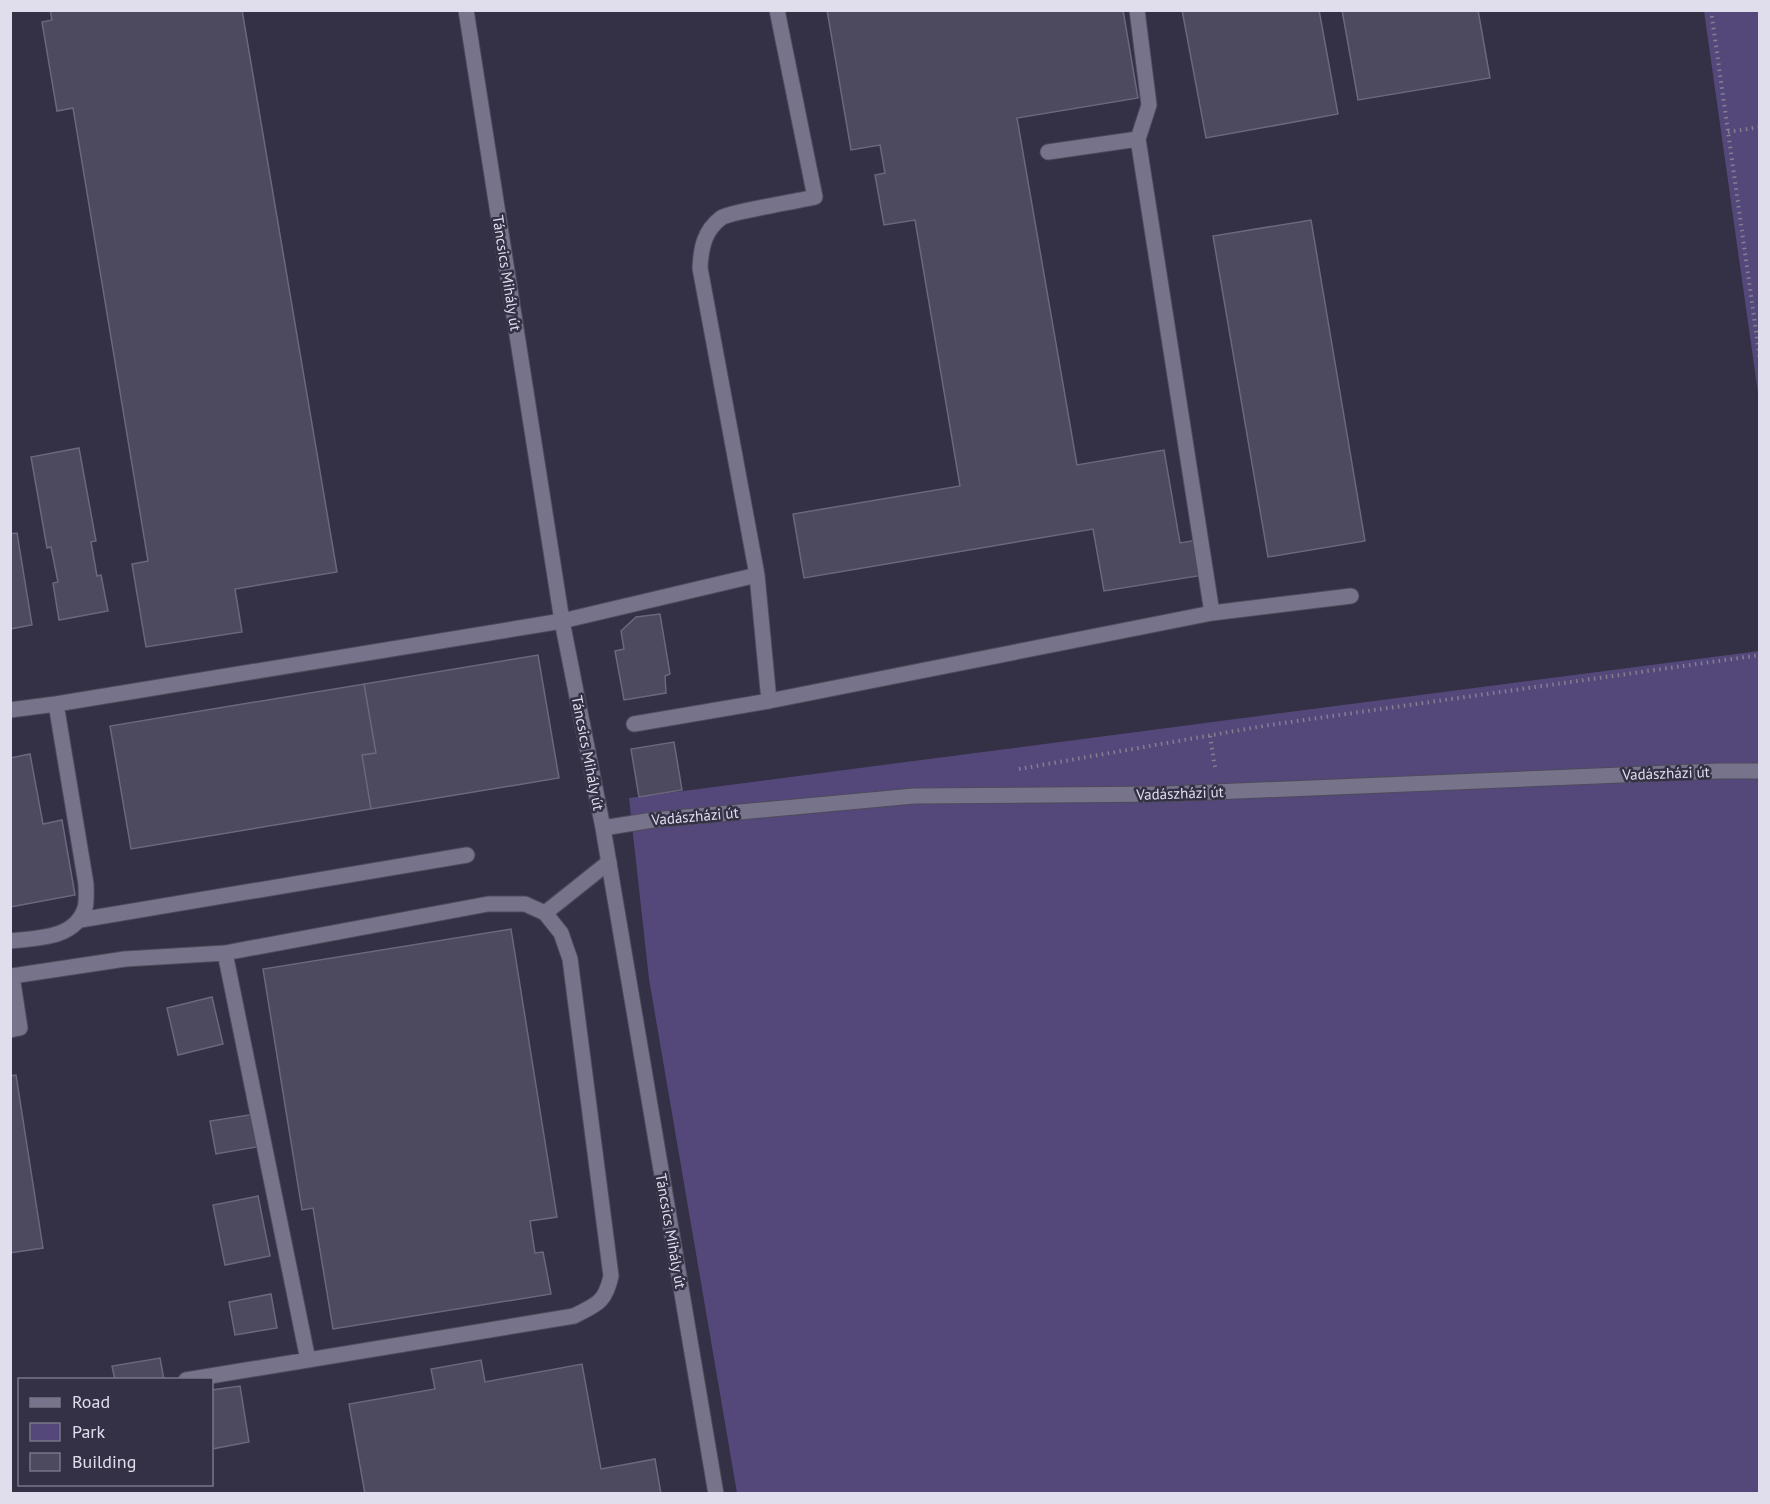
<svg xmlns="http://www.w3.org/2000/svg" width="1770" height="1504" viewBox="0 0 1770 1504" font-family="'PT Sans',sans-serif">
	<rect width="100%" height="100%" fill="#343045"/>
	<path fill="#54487a" d="M1704 11H1759V400Z
		M1759 651 1758 1494 737 1493 649 979 629 798Z"/>
	<path fill="#4d495f" stroke="#6b677f" stroke-width="1.5" d="M50 10H242L337 572 235 589 242 632 146 647 132 564 148 561 73 108 57 111 42 22 52 20Z
		M827 10H1123L1138 98 1017 118 1077 465 1164 450 1180 543 1197 540 1204 575 1104 591 1093 529 804 578 793 514 960 486 915 220 884 225 875 175 885 173 880 145 851 150Z
		M1182 10H1319L1338 114 1206 138Z
		M1342 10H1478L1490 78 1358 100Z
		M1311 220 1365 541 1268 557 1213 236Z
		M79 448 96 541 91 542 97 576 101 575 108 611 59 620 53 583 58 582 51 547 47 548 31 457Z
		M17 533 32 625 10 629V534Z
		M660 614 670 674 665 676 666 693 624 700 615 651 624 649 621 631 636 617Z
		M538 655 559 778 371 809 362 755 376 753 364 684Z
		M364 684 376 753 362 755 371 809 131 849 110 726Z
		M674 742 682 790 639 797 631 749Z
		M30 754 43 824 62 820 75 895 10 907V758Z
		M511 929 557 1217 530 1221 535 1253 543 1252 551 1294 333 1329 313 1208 302 1210 263 969Z
		M212 997 223 1044 178 1055 167 1008Z
		M16 1075 43 1248 10 1253V1076Z
		M255 1114 261 1146 216 1154 210 1121Z
		M258 1196 270 1256 225 1265 213 1205Z
		M271 1294 277 1328 235 1335 229 1302Z
		M160 1358 164 1380H115L112 1366Z
		M481 1360 485 1382 582 1364 601 1469 655 1459 661 1494H365L349 1404 435 1389 431 1369Z
		M240 1386 249 1442 212 1449V1390Z"/>
	<g fill="none" stroke-linecap="round" stroke-linejoin="round">
		<g stroke="#4f4b5d" stroke-width="17">
			<path id="lane" d="M1137 10 1149 105 1138 139
				M1048 152 1138 139 1212 613
				M757 575 700 268C701 248 704 231 721 218 729 212 799 201 815 197L777 10
				M10 710 56 704
				M634 724 769 701 1212 613 1351 596
				M80 920 467 855
				M10 941C37 938 75 939 85 908 87 901 86 891 86 884L56 704 562 621 757 575 769 701
				M225 953 308 1360
				M10 1030 20 1028 12 976 125 959 225 953 488 904H525L545 913 609 862
				M186 1380 574 1316C597 1304 605 1303 611 1276L570 959 561 933 545 913"/>
		</g>
		<g stroke="#4f4b5d" stroke-width="17">
			<path id="street" d="M466 10 562 621 603 828 716 1494
				M603 828 653 820 914 796 1167 794 1718 771H1760"/>
		</g>
		<path stroke="#838092" stroke-width="4" stroke-dasharray="1.5 4.5" stroke-linecap="butt" d="M1711 10 1760 360
			M1728 132 1760 127
			M1210 736 1215 767
			M1019 769 1269 725 1760 655"/>
		<use href="#lane" stroke="#77738b" stroke-width="15"/>
		<use href="#street" stroke="#77738b" stroke-width="15"/>
	</g>
	<g text-anchor="middle" dominant-baseline="central" stroke-width="5" stroke-linejoin="round" paint-order="stroke">
		<g font-size="15" fill="#e0deec" stroke="#343045">
			<text transform="translate(507 273) rotate(81)">Táncsics Mihály út</text>
			<text transform="translate(588 753) rotate(79)">Táncsics Mihály út</text>
			<text transform="translate(1666 773) rotate(-2)">Vadászházi út</text>
			<text transform="translate(1180 793) rotate(-2)">Vadászházi út</text>
			<text transform="translate(695 816) rotate(-5)">Vadászházi út</text>
			<text transform="translate(671 1231) rotate(80)">Táncsics Mihály út</text>
		</g>
	</g>
	<rect width="1770" height="1504" fill="none" stroke="#e0deec" stroke-width="24"/>
	<rect x="18" y="1378" width="195" height="108" fill="#343045" stroke="#797688" stroke-width="1.5"/>
	<rect x="30" y="1398" width="30" height="9" fill="#77738b" stroke="#797688" stroke-width="1.5"/>
	<text x="72" y="1408" font-size="18" fill="#e0deec">Road</text>
	<rect x="30" y="1423" width="30" height="18" fill="#54487a" stroke="#797688" stroke-width="1.5"/>
	<text x="72" y="1438" font-size="18" fill="#e0deec">Park</text>
	<rect x="30" y="1453" width="30" height="18" fill="#4d495f" stroke="#797688" stroke-width="1.5"/>
	<text x="72" y="1468" font-size="18" fill="#e0deec">Building</text>
</svg>
